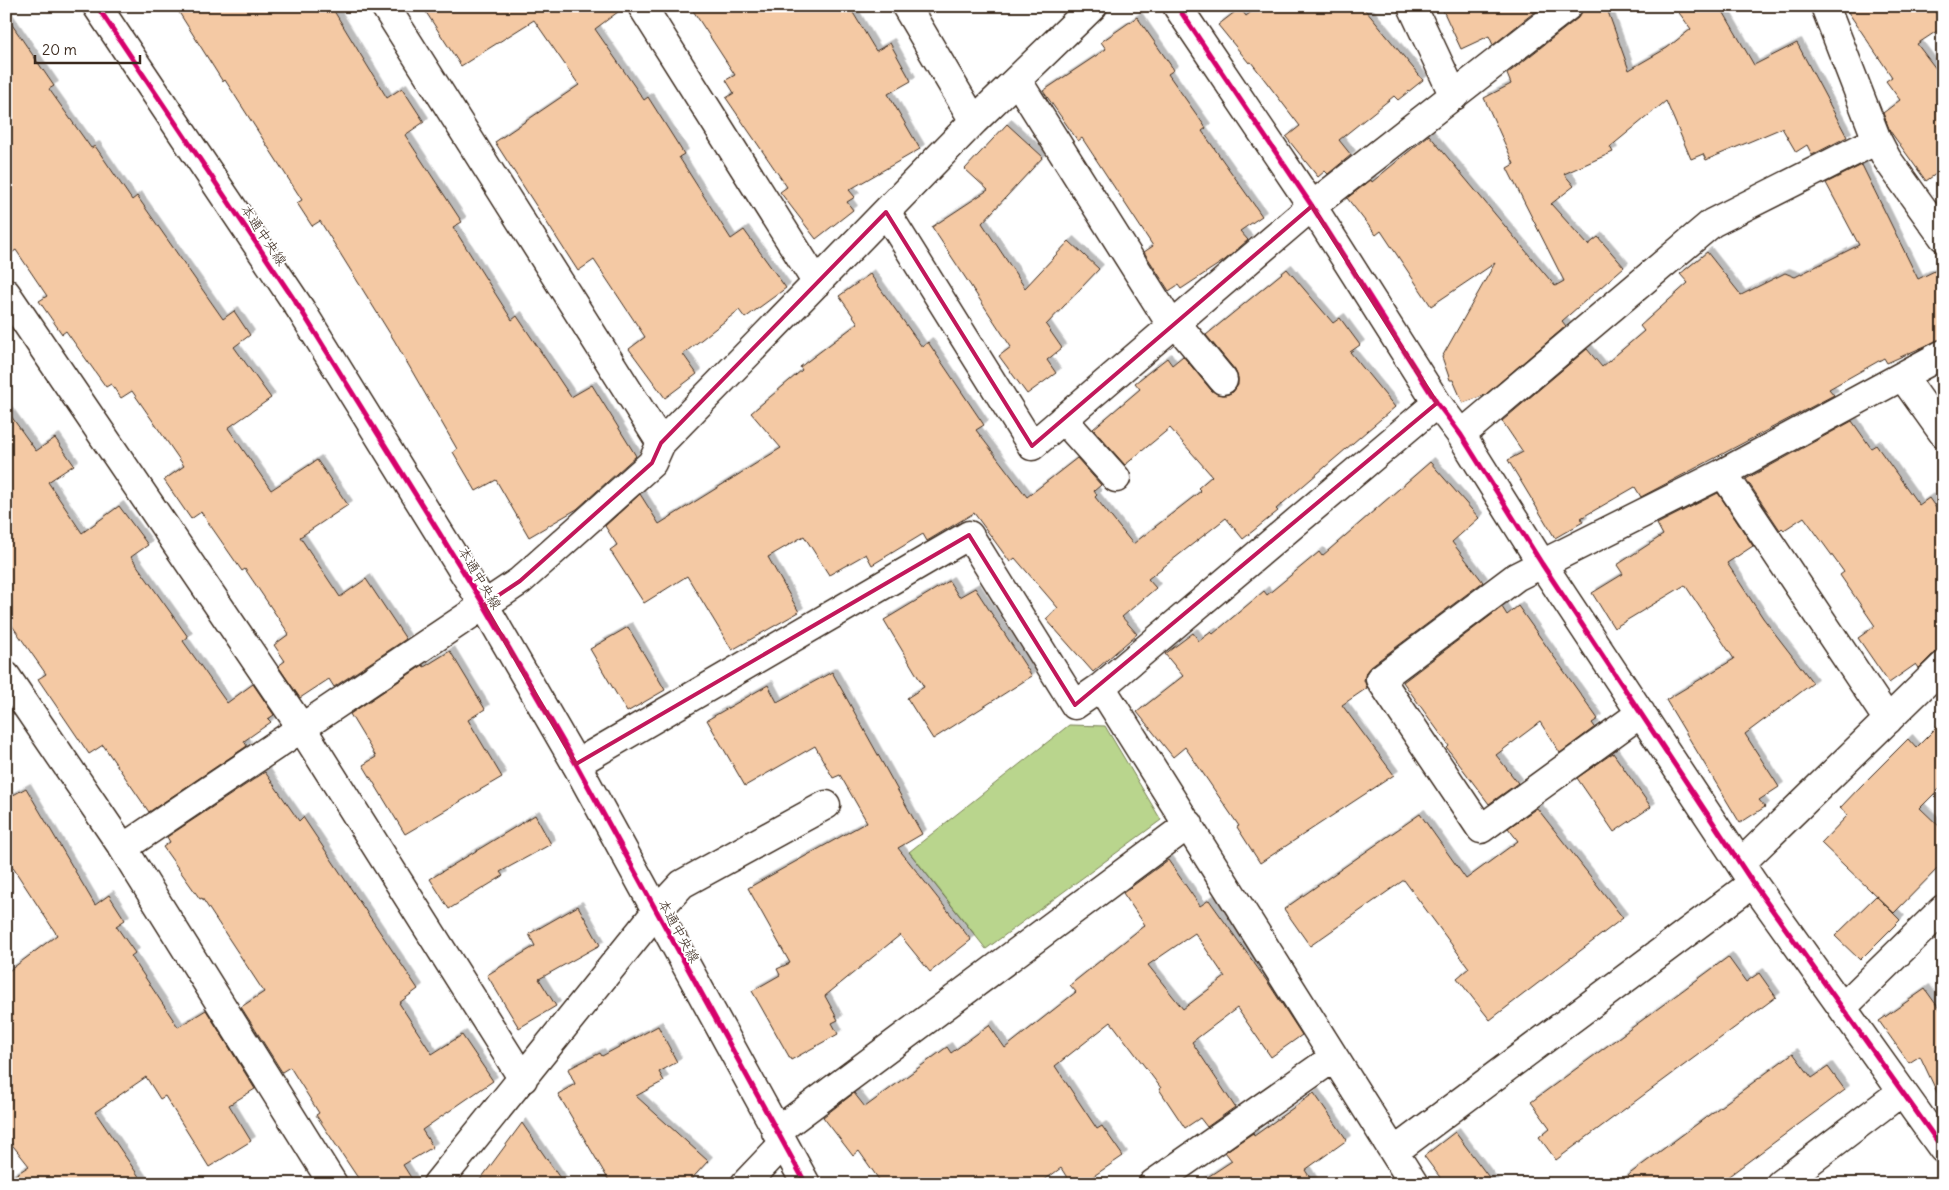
<svg xmlns="http://www.w3.org/2000/svg" width="1949" height="1190" viewBox="0 0 1949 1190" font-family="Delius,'Klee One',sans-serif">
	<defs>
		<filter id="shadow"><feDropShadow dx="4.5" dy="-4.5" stdDeviation="0" flood-color="#0004"/></filter>
	</defs>
	<rect width="100%" height="100%" fill="#fff"/>
	<filter id="ink" filterUnits="userSpaceOnUse"><feTurbulence type="fractalNoise" baseFrequency=".02" numOctaves="2"/><feDisplacementMap in="SourceGraphic" scale="10" xChannelSelector="R" yChannelSelector="G"/><feConvolveMatrix kernelMatrix="1 2 1 2 8 2 1 2 1" color-interpolation-filters="sRGB"/></filter>
	<g filter="url(#ink)">
		<path fill="#b9d58d" stroke="#7a8056" d="M1069 725 1105 726 1161 820 986 949 909 852Z"/>
		<path fill="#f4c9a4" stroke="#3b2a1e" fill-rule="evenodd" filter="url(#shadow)" d="M175 6H331L387 98 402 88 424 122 405 135 462 222 453 227 512 320 517 316 571 397 592 385 636 456 577 509 529 537 496 480 476 491 453 452 457 449 394 340 320 221 312 226 297 203 302 200 225 80 223 82Z
			M422 6H626L595 29 644 100 648 97 684 154 679 157 731 239 744 230 786 288 745 318 739 310 683 354 697 374 665 398 629 349 645 337 594 260 578 271 495 142 579 85 534 20 461 66Z
			M690 6H849L876 51 890 43 911 81 888 94 920 149 849 190 855 197 847 202 853 210 816 239 780 192 787 187 726 98 734 93 726 80 735 75Z
			M1259 6H1362L1423 80 1398 100 1394 96 1339 140 1351 155 1328 174 1325 171 1318 177 1286 137 1300 126 1251 62 1249 63 1218 25 1240 8 1246 16Z
			M1441 6H1542L1493 45 1489 36 1461 49Z
			M1583 6H1606L1629 70 1667 48 1691 29 1674 6H1720L1754 65 1797 43 1847 137 1812 155 1807 145 1796 152 1782 128 1706 160 1703 154 1691 159 1666 101 1610 147 1613 152 1564 174 1574 186 1551 204 1588 245 1598 237 1624 267 1562 321 1566 326 1485 395 1463 403 1453 380H1450L1442 357 1495 263 1431 306 1381 231 1376 235 1347 198 1371 180 1372 182 1429 135 1555 286 1564 281 1507 168 1514 164 1484 98 1511 84 1507 74 1578 18Z
			M1844 6H1931L1943 23V27L1917 44 1943 78V169L1926 181 1890 131 1883 113 1900 100 1886 81 1892 77Z
			M6 16 54 86 49 89 91 148 95 146 132 200 137 196 223 319 234 311 250 335 234 347 271 398 228 428 271 490 317 460 348 505 300 537 340 597 366 579 406 639 334 687 329 679 300 698 278 666 285 661 274 645 289 634 245 569 242 571 201 512 191 519 164 480 184 466 132 391 121 398 111 384 106 387 66 331 62 334 39 301 47 296 16 250 6 257Z
			M1137 17 1174 70 1168 74 1206 128 1202 131 1262 216 1240 231 1248 240 1225 260 1181 289 1178 285 1169 291 1144 252 1153 246 1082 138 1078 141 1043 91 1106 49 1101 42Z
			M1007 124 1043 157 982 223 1025 288 1069 241 1099 269 1046 325 1062 348 1047 360 1056 373 1027 394 999 356 1011 347 932 227 988 190 965 169Z
			M1862 165 1918 279 1943 267V338L1887 363 1884 358 1829 389 1834 395 1641 497 1635 487 1581 518 1583 522 1555 538 1508 460 1523 452 1502 421 1587 349 1602 367 1644 331 1640 326 1688 283 1680 274 1707 252 1741 295 1785 273 1795 277 1859 245 1826 183Z
			M1287 269 1333 323 1340 318 1360 345 1350 352 1395 407 1276 509 1278 511 1243 539 1226 518 1148 579 1156 588 1122 617 1137 634 1093 672 1046 619 1058 608 1015 558 1010 562 974 513 927 541 923 534 872 565 866 554 829 575 804 536 768 557 799 612 732 650 687 576 644 603 610 550 617 545 605 526 640 494 659 524 781 448 751 413 802 370 800 367 858 323 839 296 870 274 922 347 928 342 984 425 976 430 1027 497 1077 458 1101 485 1094 491 1097 495 1095 497 1133 544 1201 491 1198 488 1212 476 1170 428 1125 465 1093 429 1140 389 1135 383 1167 358 1172 365 1183 356 1211 390 1217 394 1225 395 1233 392 1238 385V378L1235 370 1206 335Z
			M6 409 36 451 55 438 74 465 48 482 82 533 119 506 148 545 131 557 188 637 183 641 227 703 253 684 274 715 268 719 271 722 244 741 247 746 149 812 103 745 89 754 38 679 46 674 6 617Z
			M1852 421 1871 448 1876 445 1919 505 1929 498 1943 518V651L1932 655 1919 668 1916 664 1889 683 1858 638 1875 626 1840 575 1844 572 1804 517 1784 530 1782 528 1780 530 1746 479Z
			M1430 462 1479 518 1452 542 1483 582 1371 666 1366 672 1364 680 1367 688 1342 705 1394 775 1260 863 1237 827 1239 826 1185 747 1173 757 1137 712 1183 676 1165 654 1193 633 1199 641 1211 632 1213 634 1264 591 1267 595 1319 552 1322 556Z
			M1718 493 1753 546 1727 563 1763 618 1813 683 1745 734 1779 787 1759 800 1765 807 1740 823 1666 700 1734 659 1685 585 1614 628 1592 593 1623 574 1617 565 1663 535 1657 524Z
			M949 581 959 597 975 588 1032 676 933 739 907 698 924 687 884 620Z
			M1518 606 1598 719 1592 723 1595 727 1560 753 1540 722 1496 755 1518 783 1489 804 1447 748 1449 746 1403 682 1502 607 1507 615Z
			M628 627 665 690 627 712 590 649Z
			M450 651 485 709 468 720 502 777 405 834 363 765 376 757 350 714 423 665 424 667Z
			M832 672 922 834 898 848 971 940 930 972 900 935 825 996 838 1020 832 1023 838 1034 791 1060 752 991 780 975 777 969 790 963 748 888 867 822 840 775 833 778 815 746 745 786 707 720 768 685 777 702Z
			M1943 721V785L1920 808 1943 830V863L1894 913 1821 843 1848 815 1840 808 1860 787 1908 739 1916 748Z
			M1613 753 1651 807 1614 832 1577 778Z
			M265 772 299 821 303 817 418 989 399 1003 432 1054 462 1035 493 1081 422 1130 433 1147 403 1165 415 1184H362L316 1115 319 1113 290 1067 282 1072 241 1007 264 992 202 898 200 899 163 847 170 842 167 837Z
			M26 788 95 905 109 895 125 920 116 926 135 953 131 956 178 1027 206 1010 255 1089 229 1105 251 1141 209 1167 165 1096 160 1099 146 1077 95 1112 144 1184H6V1181L29 1166 6 1137V973L57 935 6 857V799Z
			M1537 808 1623 918 1490 1020 1457 978 1469 968 1404 880 1310 946 1284 909 1420 814 1466 879 1518 841 1508 828Z
			M535 815 551 844 500 872 503 876 449 909 430 879Z
			M1168 860 1200 906 1209 900 1269 984 1302 1035 1271 1057 1237 1008 1192 1042 1235 1107 1207 1127 1200 1118 1185 1128 1159 1089 1161 1088 1111 1022 1055 1066 1097 1129 1102 1126 1123 1156 1082 1184H1071L1061 1168 1039 1184H882L859 1151 853 1156 823 1117 854 1093 865 1107 947 1047 951 1053 989 1025 1005 1048 1076 992 1070 985 1145 925 1123 893ZM1195 933 1225 977 1183 1009 1148 965Z
			M1876 896 1900 920 1860 960 1835 936Z
			M578 906 600 945 539 979 556 1006 519 1028 487 975 535 946 529 934Z
			M1728 957 1746 982 1759 973 1776 997 1556 1160 1539 1137 1550 1128 1531 1102Z
			M1925 989 1943 1014V1105L1920 1056 1909 1063 1879 1021Z
			M658 1026 677 1062 659 1072 664 1081 636 1096 708 1161 687 1184H611L558 1094 575 1084 568 1069 600 1053 602 1056Z
			M1793 1053 1812 1078 1828 1067 1845 1090 1718 1184H1616Z
			M1314 1093 1347 1140 1305 1170 1314 1184H1197L1232 1161 1225 1152 1253 1133 1254 1136Z
			M522 1123 564 1184H477Z
			M1455 1132 1494 1184H1445L1424 1156Z"/>
		<g fill="none" stroke-linecap="round" stroke-linejoin="round">
			<g stroke="#3b2a1e" stroke-width="31">
				<path id="street" d="M385 6 661 443
					M642 6 817 283
					M906 6 974 121
					M1177 6 1312 206 1437 403 1461 435 1542 564 1753 883 1943 1149
					M1412 6 1454 96
					M1825 6 1877 140 1887 159 1943 237
					M1017 80 1172 326
					M886 212 1032 446 1312 206 1568 6
					M6 293 301 727 523 1079
					M1175 322 1223 380
					M1903 377 1943 433
					M1063 419 1116 478
					M1461 435 1712 223 1877 140
					M1723 473 1888 720
					M6 676 123 848 333 1184
					M1101 687 1414 1184
					M1641 713 1481 829 1380 679 1516 577 1723 473 1943 354
					M576 764 969 535 1075 705 1101 687 1437 403
					M123 848 520 581 652 463 661 443 974 121 1093 6
					M1741 863 1943 666
					M1843 1007 1943 909
					M776 1132 1189 824
					M1395 1151 1753 883
					M437 1184 656 912 682 884 826 805
					M745 1184 783 1144
					M1153 1184 1333 1058
					M1780 1184 1901 1092"/>
			</g>
			<g stroke="#3b2a1e" stroke-width="31">
				<path id="secondary" d="M97 6 301 310 484 605 576 764 806 1184"/>
			</g>
			<use href="#street" stroke="#fff" stroke-width="28"/>
			<use href="#secondary" stroke="#fff" stroke-width="28"/>
			<g stroke="#fff" stroke-width="8">
				<path id="cycleway" d="M97 6 301 310 484 605 576 764 806 1184
					M1177 6 1312 206 1437 403 1461 435 1542 564 1753 883 1943 1149"/>
			</g>
			<use href="#cycleway" stroke="#d6006c" stroke-width="5"/>
		</g>
	</g>
	<path fill="none" stroke="#c2185b" stroke-width="4" stroke-linejoin="round" d="M1312 206 1437 403 1075 705 969 535 576 764 484 605 520 581 652 463 661 443 886 212 1032 446Z"/>
	<g text-anchor="middle" dominant-baseline="central" stroke-width="4" stroke-linejoin="round" paint-order="stroke">
		<g font-size="14" fill="#3b2a1e" stroke="#fff">
			<text transform="translate(264 235) rotate(56)">本通中央線</text>
			<text transform="translate(480 578) rotate(59)">本通中央線</text>
			<text transform="translate(679 931) rotate(61)">本通中央線</text>
		</g>
	</g>
	<rect width="1949" height="1190" fill="none" stroke="#fff" stroke-width="25"/>
	<rect x="12" y="12" width="1924" height="1165" fill="none" stroke="#3b2a1e" stroke-width="2" filter="url(#ink)"/>
	<path d="M35 55v8h105v-8" fill="none" stroke="#3b2a1e" stroke-width="2.5"/>
	<text x="42" y="55" font-size="15" fill="#3b2a1e" stroke="#ffffff" stroke-width="4" paint-order="stroke">20 m</text>
</svg>
